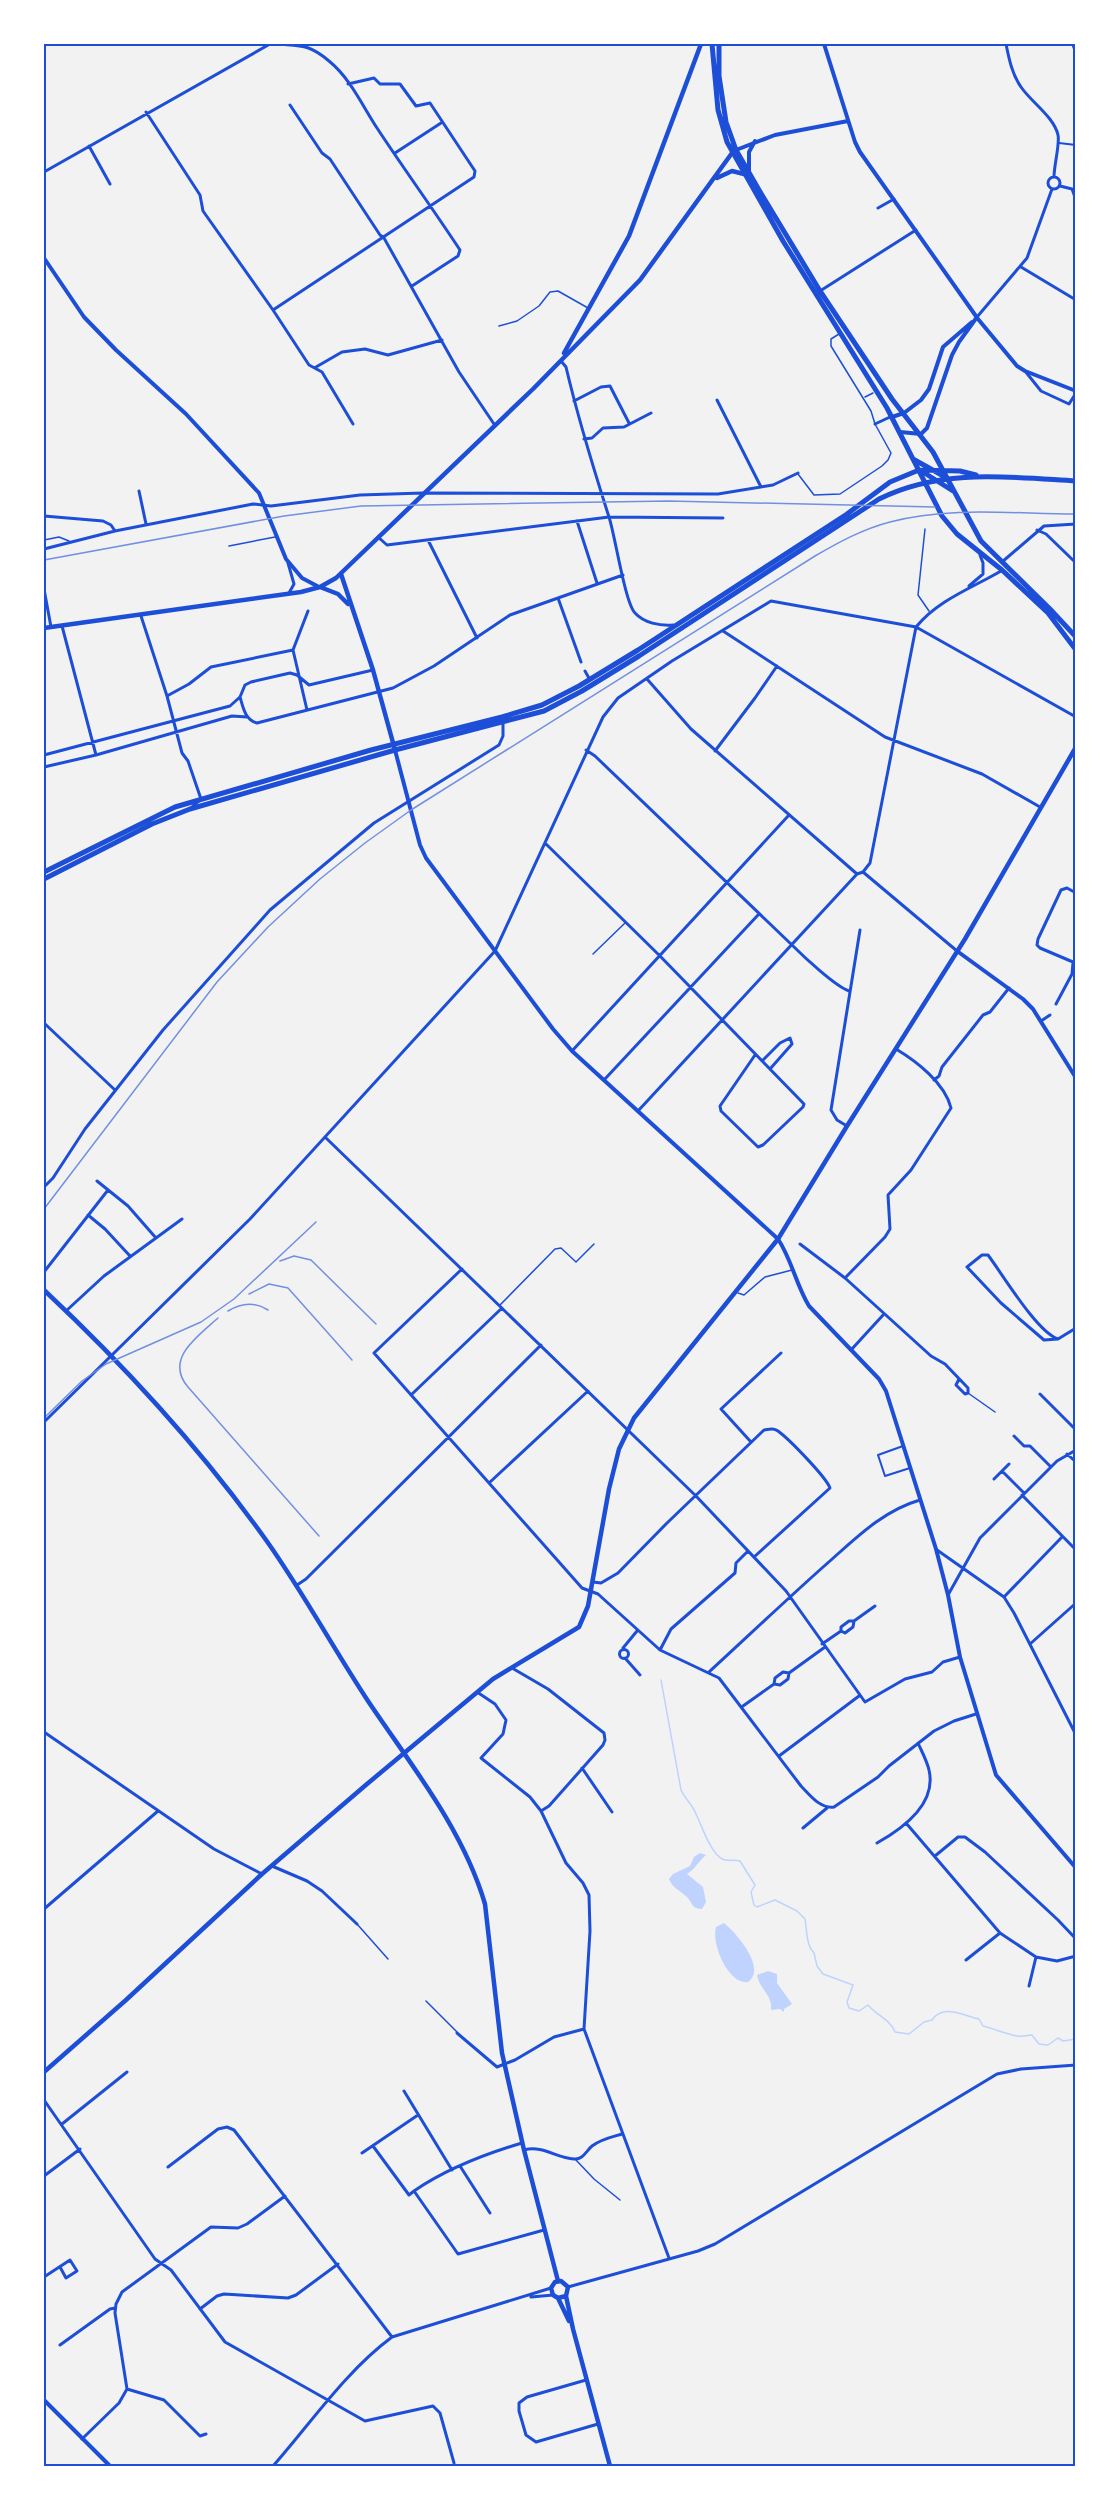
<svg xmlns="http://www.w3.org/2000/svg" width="1119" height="2510" viewBox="0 0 1119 2510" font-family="Poppins,sans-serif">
	<rect width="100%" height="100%" fill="#f2f2f2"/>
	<path fill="#bfd3fe" d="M700 1853 706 1855C698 1862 695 1869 687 1874L703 1887 706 1902 702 1909C692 1909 693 1904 687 1897 680 1890 673 1889 669 1879L673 1874 690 1866 694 1857Z
		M724 1923C737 1934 767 1968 748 1982 728 1985 711 1943 716 1927Z
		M768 1971 777 1974V1983L792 2004 784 2009V2012L780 2009 771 2010C773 1995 759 1989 757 1975Z"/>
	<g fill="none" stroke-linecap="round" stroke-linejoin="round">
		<path stroke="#bfd3fe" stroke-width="1.5" d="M661 1680 681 1790C685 1799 693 1805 696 1814 702 1826 710 1852 722 1859 728 1862 734 1859 740 1861L755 1885 751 1892 754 1905 757 1907 775 1900 797 1911 805 1919C807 1930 806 1945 814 1953L817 1966 823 1974 853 1985 847 2002 849 2008 859 2011 868 2005C877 2016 890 2019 895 2032L909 2034 924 2022 932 2020C943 2004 962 2015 979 2019L983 2026C995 2029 1006 2034 1017 2036 1021 2037 1027 2035 1032 2035L1039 2044 1048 2045 1058 2038 1063 2041 1076 2039"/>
		<path stroke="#1d4ed8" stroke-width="1.5" d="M499 326 517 321 539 306 550 292 558 291 588 308
			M865 397 873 393
			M798 474 814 495 840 494 882 466 888 460 891 453 875 424 871 411 831 346V339L839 334
			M925 529 918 595 929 611
			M44 540 59 537 69 541
			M229 546 275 537
			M593 954 625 923
			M738 1293 744 1295 765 1277 792 1270
			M500 1305 555 1249 561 1248 576 1262 594 1244
			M968 1393 995 1412
			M357 1924 388 1959
			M426 2001 457 2032
			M576 2160 594 2179 620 2200"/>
		<path stroke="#1d4ed8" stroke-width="2" d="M1072 44 1076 54
			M1059 143 1076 145
			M903 1446 878 1455 885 1476 910 1468"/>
		<path stroke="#1d4ed8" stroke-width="3" d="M278 44C301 46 309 44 329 61 350 78 362 105 377 128 404 169 433 209 460 250L458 256 412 286
			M1006 44C1009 59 1012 74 1021 87 1032 103 1054 117 1058 135 1060 144 1054 165 1054 177
			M290 105 322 153 330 159 380 235 384 238 459 372 494 424
			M146 112 200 195 203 211 273 310 309 365 322 372 353 424
			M89 146 110 184
			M395 153 441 123
			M44 172 270 44
			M1048 183a6 6 0 1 1 12 0a6 6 0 1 1-12 0Z
			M1060 186 1072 189 1076 200
			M878 208 894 199
			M1021 267 1076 300
			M820 291 916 230
			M273 310 474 177 475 171 430 103 416 106 400 84H380L374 78 348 84
			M977 317 1027 258 1052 189
			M561 361 566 367C578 418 593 467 609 517 615 535 625 603 635 613 644 623 660 626 673 625
			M316 367 342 352 365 349 388 355 442 340
			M1025 371 1041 391 1069 404 1076 393
			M717 400 761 487
			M574 401 601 387 610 386 629 423
			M875 424 890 417
			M584 439 592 438 603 428 624 427 651 413
			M139 491 146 524
			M44 516 103 521 111 525 115 531
			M577 521 597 583
			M1037 530 1046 534 1076 563
			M378 537 387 545 609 517 723 518
			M428 540 477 638
			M44 549 115 531 253 504 271 506 360 495 423 493 718 494 773 485 798 473
			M1002 562 1044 526 1076 524
			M288 563 294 584 289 593
			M969 586 983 574V563L980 555
			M44 589 51 627
			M558 598 581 662
			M141 616 167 696 182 753 188 761 201 799 193 806
			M62 626 96 755
			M723 631 885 737 982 774 1040 807
			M585 671 590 680
			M647 679 691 729 857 874
			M167 696 189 684 211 667 293 650
			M240 697C243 707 245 720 257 723L393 688 434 666 510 615 623 575
			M307 710 293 650 308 611
			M586 750 595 756 792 945C804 957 835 986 849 991
			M715 751 755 698 777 666
			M44 755 230 706 240 697 245 685 251 682 290 673 297 675 309 685 373 670
			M44 767 96 755 232 716 247 717
			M545 843 660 956 804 1104 803 1107 763 1145 758 1147 721 1111 720 1106 755 1055
			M863 872 957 951
			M1056 1004 1072 974 1073 962 1040 948 1037 945 1038 939 1061 890 1067 888 1076 893
			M1041 1021 1050 1015
			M44 1023 115 1090
			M572 1051 789 815
			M762 1061 780 1043 790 1038 792 1044 770 1069
			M604 1080 758 915
			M934 1080 939 1076 942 1067 983 1015 990 1012 1009 988
			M638 1111 857 874 863 872 870 863 916 627C938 600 972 588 1001 571
			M847 1126 837 1120 831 1110 860 930
			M326 1138 696 1496 786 1591 865 1702 905 1679 932 1672 943 1662 960 1657
			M97 1181 128 1206 156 1238
			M44 1187 53 1178 85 1129 163 1030 270 910 374 823 499 745 503 736V723
			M88 1215 105 1229 130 1256
			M800 1244 845 1278 931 1356 945 1364 968 1388V1393L965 1394 956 1385 959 1379
			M462 1269 374 1353 582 1588 598 1594 660 1650 719 1678 801 1786C810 1795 820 1809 834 1807L878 1777 889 1766 934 1731 954 1721 976 1714
			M44 1272 108 1190
			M845 1278 885 1237 890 1229 888 1195 911 1170 951 1108C945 1083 916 1061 896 1049
			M66 1311 104 1276 182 1219
			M1058 1339C1037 1332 1003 1275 988 1255H982L967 1267 1001 1303 1044 1340 1058 1339 1076 1328
			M851 1350 884 1314
			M1040 1394 1076 1430
			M411 1395 502 1308
			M44 1422 250 1219 495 951 603 717 618 698 672 661 771 601 916 627 1076 717
			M1014 1436 1024 1446H1030L1051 1467
			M751 1442 721 1409 781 1353
			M1067 1454 1076 1462
			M1002 1471 1024 1493
			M994 1479 1009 1464
			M489 1483 588 1391
			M1022 1495 1076 1550
			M937 1550 1004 1597 1014 1613 1076 1735
			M593 1582 601 1583 618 1573 667 1523 764 1430C770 1429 774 1428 778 1431 789 1439 826 1477 830 1488L754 1557
			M297 1585 306 1579 541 1345
			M948 1595 980 1538 1057 1461 1076 1450
			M1004 1597 1062 1537
			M841 1631 845 1633 853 1627 854 1621 875 1606
			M822 1644 841 1631V1627L849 1621H854
			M1030 1644 1076 1603
			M623 1648 637 1631
			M619.5 1654a4.5 4.5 0 1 1 9 0a4.5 4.5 0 1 1-9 0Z
			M660 1650 671 1629 735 1573 736 1563 748 1551
			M625 1658 640 1675
			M512 1668 548 1689 604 1733 605 1740 603 1745 549 1806 541 1811
			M709 1672C747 1637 784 1602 822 1568 852 1542 881 1511 920 1500
			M774 1684 780 1685 788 1679 789 1673 825 1647
			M477 1692 495 1704 506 1720 503 1734 481 1758 530 1797 541 1811 566 1863 583 1883 589 1895 590 1931 584 2029 669 2258
			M743 1706 774 1684 775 1678 783 1672 789 1673
			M44 1732 214 1849 262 1874
			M779 1756 859 1696
			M582 1768 612 1812
			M906 1823 1000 1933 1036 1957 1057 1961 1076 1956
			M803 1828 827 1808
			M877 1843C902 1829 937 1804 929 1770 927 1761 922 1752 918 1743
			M935 1856 958 1837H965L985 1852 1058 1920 1076 1939
			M272 1866 307 1881 322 1891 357 1924
			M44 1909 158 1811
			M966 1960 1000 1933
			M1029 1986 1036 1957
			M457 2033 497 2067 515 2060 554 2037 584 2029
			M404 2091 452 2170
			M44 2100 155 2259 171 2270 225 2342 365 2421 433 2406 440 2413 454 2463
			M62 2124 127 2072
			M522 2143C485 2154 446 2169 414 2191L458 2254 544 2230
			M373 2146 409 2195 414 2191
			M524 2150C543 2145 556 2158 574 2159 583 2160 586 2151 592 2146 601 2139 612 2137 622 2134
			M362 2153 418 2115
			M460 2166 490 2213
			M168 2167 218 2129 227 2127 234 2130 392 2337
			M44 2176 80 2149
			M44 2277 70 2260 77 2271 66 2278 60 2267
			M568 2287 698 2251 715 2244 997 2074 1021 2069 1076 2065
			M531 2297 553 2295
			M200 2309 217 2296 224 2294 288 2298 296 2295 338 2264
			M60 2345 110 2309 115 2308
			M586 2380 527 2397 519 2403V2411L526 2435 536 2442 598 2424
			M127 2389 164 2400 200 2436 206 2434
			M82 2439 119 2403 127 2389 115 2313 116 2304 122 2292 211 2227 238 2228 247 2224 285 2196
			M273 2466C311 2423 345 2372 392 2337L551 2288"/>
		<path stroke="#1d4ed8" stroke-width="4" d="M824 44 855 142 860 152 978 319 1017 366 1025 371 1076 391
			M736 150 775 135 848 121
			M749 171V152L755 141
			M44 258 84 317 116 350 186 414 259 493 286 559 302 578 319 587
			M892 417 904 413 921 400 929 389 943 347 972 322
			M900 432 921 434 927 428 952 355 959 342 977 317
			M395 750 420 845 426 858 553 1029 572 1051 778 1239C792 1260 796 1285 809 1306L879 1379 886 1391 936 1549 948 1595 960 1657 996 1775 1076 1868
			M957 951 1023 999 1033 1009 1076 1078
			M44 2400 110 2466"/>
		<path stroke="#1d4ed8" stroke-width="4.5" d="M717 178 732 171 744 174
			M564 353 629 236 701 44
			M341 574 373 670 395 750
			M320 587 338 594 348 604
			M44 628 301 592 320 587 336 578 533 389 640 280 732 153
			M44 1290C125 1366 201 1449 266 1540 303 1592 333 1648 368 1701 411 1765 463 1829 485 1904L502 2053 524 2150 558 2281
			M44 2072 126 2000 262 1874 367 1784 493 1679 579 1627 588 1606 609 1489 619 1449 634 1418 778 1239 847 1126 965 939 1076 747
			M566 2296 558 2298 553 2295 551 2288 555 2282 561 2281 568 2287 566 2296 573 2329 610 2466
			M558 2298 569 2321"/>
		<path stroke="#1d4ed8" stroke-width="5" d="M712 44 718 110 727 142 783 241 887 408 942 516 957 534 1002 570 1048 613 1076 650
			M719 44V76L726 122 736 150 759 190 820 291 892 399 933 452 981 541 1050 609 1076 637
			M913 459 947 478
			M923 472 953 491
			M44 872 175 807 371 750 502 717 542 705 579 686 638 650 847 514 890 482 919 470 960 471 976 475
			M44 879 152 824 190 809 395 750 544 711 582 691 639 656 879 499C941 468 1009 477 1076 481"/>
		<path stroke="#7290e2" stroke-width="1.5" d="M44 560 284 516 361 506 669 501 935 507
			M44 1209 217 982 268 927 320 879 365 843 411 810 815 556C839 542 863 529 890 522 949 506 1015 514 1076 514
			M280 1261 294 1256 311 1260 376 1324
			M249 1294 269 1284 288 1288 352 1360
			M228 1311C241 1303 254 1301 268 1310
			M218 1318C198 1336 164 1359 188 1387L319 1536
			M44 1418 82 1381 106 1364 201 1322 234 1299 316 1222"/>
	</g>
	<rect width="1119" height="2510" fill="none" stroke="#ffffff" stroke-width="90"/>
	<rect x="45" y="45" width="1029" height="2420" fill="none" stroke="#1d4ed8" stroke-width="2"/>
</svg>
